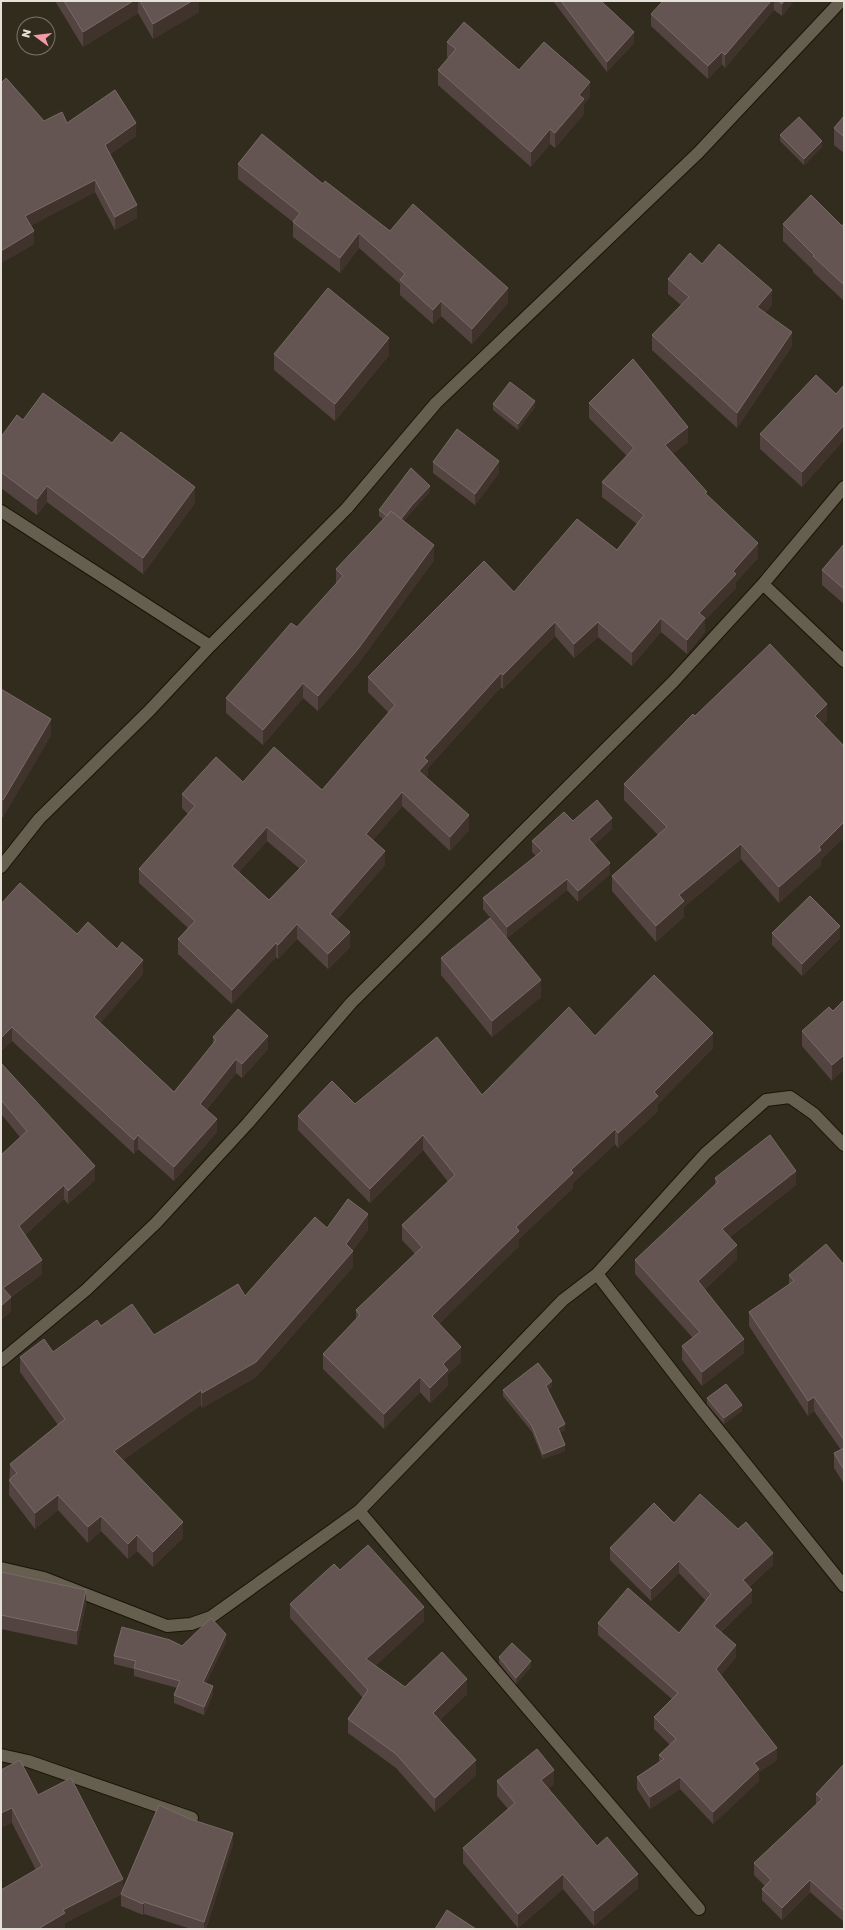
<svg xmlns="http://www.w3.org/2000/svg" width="845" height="1930" viewBox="0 0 845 1930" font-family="'Golos Text',sans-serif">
	<rect width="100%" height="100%" fill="#322c1e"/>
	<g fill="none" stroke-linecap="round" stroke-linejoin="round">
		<g stroke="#1a1407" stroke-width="14">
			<path id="minor" d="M1 511 210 646
				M763 584 844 661
				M1 867 39 819 149 711 210 646 347 508 436 403 698 153 841 1
				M597 1274 700 1407 844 1586
				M1 1361 86 1290 156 1223 248 1123 351 1003 673 682 763 584 844 487
				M359 1511 699 1909
				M1 1568 44 1578 167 1626 191 1624 211 1617 359 1511 563 1300 597 1274 705 1154 766 1100 790 1097 814 1114 844 1145
				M1 1755 28 1761 192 1818"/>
		</g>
		<use href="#minor" stroke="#665f50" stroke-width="12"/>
	</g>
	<path fill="#544441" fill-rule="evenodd" d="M55 1H199V12L153 39 138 13 83 47Z
		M553 1H601L634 43 607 72Z
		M660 1H794L782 16 774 10 725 68 722 64 708 79 651 26V14L662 2Z
		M447 42 590 97 584 104V114L555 148 550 144 531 167 438 85V70L448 58 447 57Z
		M1 83 44 121 67 123 136 136 110 154 137 218 115 230 95 192 30 226 34 244 1 263Z
		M844 116V153L834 145V128Z
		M780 135 822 147 804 165 780 141Z
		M238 164 323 184 390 231 508 303 472 344 441 316 433 324 400 295V284L359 248 340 273 293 237V222L238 179Z
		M844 223V301L813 272V270L783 241V224L842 226Z
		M702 264 772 305 765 313 792 346 737 428 652 350V335L681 305 668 294V279Z
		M274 354 389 355 335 421 274 370Z
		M844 385V440L802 487 760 449V434L836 394Z
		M589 403 688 442 672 454 758 558 736 582V588L705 620V632L687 654 661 632 632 666 598 637 574 658 555 636 503 689 501 687 428 768V775L426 777 469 830 450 851 402 806 373 840 385 865 337 920 350 947 328 969 297 939 278 959 276 957 232 1004 178 954V939L188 928 139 883V869L188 814 182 808V794L243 782 322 790 389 713 368 692V677L514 592 617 550 637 524 602 497V482L627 456 589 418ZM267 841 300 869 269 900 239 872Z
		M493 404 535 407 518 430 493 410Z
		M23 420 112 443 195 503 143 574 47 502 37 515 1 488V437Z
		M433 462 499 473 475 505 433 473Z
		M430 492 412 511 404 521 434 560 358 664 318 711 303 698 263 745 226 713V698L297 627 336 584V569L383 519 379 516V510Z
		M844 544V604L822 585V570Z
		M1 689 51 735 3 817 1 816Z
		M695 716 827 720 823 724 821 865 779 903 741 859 684 907V917L656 942 612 891V876L658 835 624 800V784Z
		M573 821 612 829 594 845 610 874 578 902 567 890 507 938 483 909V898L536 856 532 852V841Z
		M1 904 77 934 143 974 100 1023 174 1092 213 1044V1037L268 1049 242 1078 236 1073 207 1109 217 1132 174 1181 138 1149 134 1154 12 1041 1 1051Z
		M772 933 840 938 802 976 772 945Z
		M441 958 541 997 492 1037 441 975Z
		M833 1011 832 1081 802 1046V1031Z
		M595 1036 713 1048 658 1104V1111L618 1148 615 1144 573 1183V1188L519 1239V1246L439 1324 461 1362 448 1374V1385L430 1403 420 1392 384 1429 323 1369V1354L356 1320V1310L415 1254 402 1240V1225L448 1182 423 1150 370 1203 298 1130V1116L355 1104 482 1095Z
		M1 1063 95 1180 68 1204 64 1199 25 1235 42 1274 11 1297V1311L1 1320 20 1137 1 1114Z
		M715 1178 796 1185 730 1237 737 1259 705 1289 744 1353 702 1386 682 1360V1346L693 1338 635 1274V1260L715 1186Z
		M327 1228 368 1230 353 1250V1267L256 1377 202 1408 201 1405 123 1460 183 1538 153 1567 137 1551 128 1559 101 1531 88 1543 58 1510 35 1529 9 1495 10 1464 58 1425 20 1372V1357L53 1352 101 1326 154 1335 245 1296Z
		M844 1265V1484L834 1468V1453L841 1450 814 1411 808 1416 749 1326V1312L789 1284V1275Z
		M552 1387 548 1390 565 1430 560 1433 565 1451 543 1459 532 1432 503 1396V1390Z
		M707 1398 742 1411 724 1424 707 1404Z
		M674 1523 773 1565 749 1587 752 1602 721 1632 736 1657 721 1675 777 1760 759 1772V1781L713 1824 680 1789 650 1809 637 1789V1777L659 1762V1755L670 1745 654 1729V1717L672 1699 598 1635V1623L679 1633 706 1601 679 1573 651 1601 610 1560V1548Z
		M340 1570 424 1621 375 1666 405 1687 467 1694 439 1721 476 1775 435 1812 396 1768 348 1733V1719L363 1698 290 1618V1604Z
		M1 1572 86 1604 77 1645 1 1629Z
		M226 1642 206 1683 213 1694 204 1715 174 1703V1695L177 1688 134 1676V1669L114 1664V1656L182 1646Z
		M499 1657 531 1667 516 1684 499 1663Z
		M844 1764V1922L810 1892 782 1920 762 1900V1889L765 1886 754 1875V1863L816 1805V1794Z
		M1 1770 38 1795 123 1890 233 1844 206 1929H191L144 1914 143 1915 121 1906V1894L65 1923V1928L63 1929H1V1890L36 1870 12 1823Z
		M497 1781 554 1784 548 1789 597 1846 638 1888 594 1926 563 1889 518 1928 463 1863V1848L508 1809 497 1796Z"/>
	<path fill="#40332c" d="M133 1H138V13L83 47V32Z
		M192 1H199V12L153 39V24Z
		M771 1H774V10L725 68V55Z
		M784 1H794L782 16V4Z
		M634 32V43L607 72V62Z
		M722 52V64L708 79V66Z
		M590 82V97L584 104V114L555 148V133L579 95Z
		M136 123V136L105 157V145Z
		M550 129V144L531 167V152Z
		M822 141V147L804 165V159Z
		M95 180V192L25 229V216Z
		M137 205V218L115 230V217Z
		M34 231V244L1 263V251Z
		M359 233V248L340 273V258Z
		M508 288V303L472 344V329Z
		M772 290V305L757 322V307Z
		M441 301V316L433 324V310Z
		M792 332V346L737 428V413Z
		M389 338V355L335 421V404Z
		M535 401V407L518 430V424Z
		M844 425V440L802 487V472Z
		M688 427V442L665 460V445Z
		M499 461V473L475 505V494Z
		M47 486V502L37 515V499Z
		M430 486V492L412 511 397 530V524L412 505Z
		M195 487V503L143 574V558Z
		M758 543V558L736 582V588L705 620V632L687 654V640L699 613 733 571Z
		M434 545V560L358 664 318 711V696Z
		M661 618V632L632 666V652Z
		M555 622V636L503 689V675Z
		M598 622V637L574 658V644Z
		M501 673V687L428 768V775L419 785V771L424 758Z
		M303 683V698L263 745V730Z
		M827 704V720L815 732V716Z
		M51 719V735L3 817V800Z
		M402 792V806L366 848V834Z
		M469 815V830L450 851V837Z
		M612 818V829L589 850V839Z
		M844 822V838L821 860V865L779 903V887Z
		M267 827V841L232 880V866Z
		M741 844V859L684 907V917L656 942V926L679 895Z
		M385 851V865L330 928V914Z
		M610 863V874L578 902V891Z
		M567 879V890L507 938V927Z
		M297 924V939L278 959V945Z
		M840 926V938L802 976V964Z
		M350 932V947L328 969V954Z
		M276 943V957L232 1004V990Z
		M143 960V974L94 1031V1017Z
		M541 980V997L492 1037V1021Z
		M12 1027V1041L1 1051V1038Z
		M713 1033V1048L658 1104V1111L618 1148V1133L654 1092Z
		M268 1036V1049L242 1078V1064Z
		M844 1055V1070L832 1081V1065Z
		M236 1059V1073L200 1117V1104Z
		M217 1119V1132L174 1181V1167Z
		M615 1129V1144L573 1183V1188L519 1239V1246L432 1331V1316L571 1170Z
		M138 1135V1149L134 1154V1140Z
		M423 1135V1150L370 1203V1189Z
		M95 1166V1180L68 1204V1191Z
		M796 1171V1185L722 1243V1229Z
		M64 1185V1199L19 1240V1226Z
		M368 1214V1230L346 1260V1244Z
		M737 1245V1259L698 1295V1281Z
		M353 1251V1267L256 1377 202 1408V1393Z
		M42 1260V1274L3 1302V1288Z
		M11 1297V1311L1 1320V1306Z
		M744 1339V1353L702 1386V1372Z
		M461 1347V1362L448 1374V1385L430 1403V1388L443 1364Z
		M420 1377V1392L384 1429V1414Z
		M552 1381V1387L546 1391V1386Z
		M201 1390V1405L114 1467V1451Z
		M814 1397V1411L808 1416V1401Z
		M742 1405V1411L724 1424V1418Z
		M565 1424V1430L558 1434V1428Z
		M565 1445V1451L543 1459V1454Z
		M58 1495V1510L35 1529V1513Z
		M101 1516V1531L88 1543V1527Z
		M183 1522V1538L153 1567V1552Z
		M137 1535V1551L128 1559V1544Z
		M773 1553V1565L743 1592V1580Z
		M679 1561V1573L651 1601V1589Z
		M86 1590V1604L77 1645V1631Z
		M752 1590V1602L714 1638V1626Z
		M424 1607V1621L366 1674V1659Z
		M226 1634V1642L203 1690V1682Z
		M736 1645V1657L716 1681V1669Z
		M531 1661V1667L516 1684V1678Z
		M467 1679V1694L433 1727V1713Z
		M213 1686V1694L204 1715V1707Z
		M777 1748V1760L759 1772V1781L713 1824V1812L754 1763Z
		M476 1760V1775L435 1812V1798Z
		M554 1770V1784L541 1795V1780Z
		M680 1777V1789L650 1809V1797Z
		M12 1808V1823L1 1828V1813Z
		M233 1833V1844L206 1929H204V1922Z
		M563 1874V1889L518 1928V1914Z
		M638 1874V1888L594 1926V1911Z
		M123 1879V1894L65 1923V1928L63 1929H38L63 1910Z
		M810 1880V1892L782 1920V1908Z
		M144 1902V1914L143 1915V1904Z"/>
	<path fill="#645552" stroke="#786b67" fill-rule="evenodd" d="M64 1H133L83 32Z
		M140 1H192L153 24Z
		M561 1H601L634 32 607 62Z
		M663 1H771L725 55 722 52 708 66 651 14Z
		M778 1H784L782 4Z
		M464 22 519 70 544 42 590 82 579 95 584 99 555 133 550 129 531 152 438 70 456 49 447 42Z
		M6 78 44 121 62 112 67 123 115 90 136 123 105 145 137 205 115 217 95 180 25 216 34 231 1 251V83Z
		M844 116V137L834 128Z
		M799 117 822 141 804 159 780 135Z
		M262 134 323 184 325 181 390 231 413 204 508 288 472 329 441 301 433 310 400 280 405 274 359 233 340 258 293 222 300 213 238 164Z
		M811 195 842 226 844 223V285L813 256 814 255 783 224Z
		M719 244 772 290 757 307 792 332 737 413 652 335 689 297 668 279 690 253 702 264Z
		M328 288 389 338 335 404 274 354Z
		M633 359 688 427 665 445 707 492 705 493 758 543 733 571 736 574 699 613 705 618 687 640 661 618 632 652 598 622 574 644 555 622 503 675 501 673 424 758 428 761 419 771 469 815 450 837 402 792 366 834 385 851 330 914 350 932 328 954 297 924 278 945 276 943 232 990 178 939 195 921 139 869 195 806 182 794 216 757 243 782 274 747 322 790 395 705 368 677 484 561 514 592 577 519 617 550 644 515 602 482 634 448 589 403ZM267 827 307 861 269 900 232 866Z
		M816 375 836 394 844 385V425L802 472 760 434Z
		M510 382 535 401 518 424 493 404Z
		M43 393 112 443 121 432 195 487 143 558 47 486 37 499 1 472V437L17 415 23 420Z
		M457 429 499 461 475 494 433 462Z
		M411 468 430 486 412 505 401 519 391 511 387 516 379 510Z
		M391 511 434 545 358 649 318 696 303 683 263 730 226 698 291 623 297 627 343 576 336 569Z
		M844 544V589L822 570Z
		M770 644 827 704 815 716 844 746V822L819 847 821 850 779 887 741 844 679 895 684 901 656 926 612 876 667 827 624 784 693 714 695 716Z
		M1 689 51 719 3 800 1 799Z
		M597 800 612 818 589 839 610 863 578 891 567 879 507 927 483 898 542 851 532 841 564 812 573 821Z
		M20 883 77 934 88 922 117 949 122 942 143 960 94 1017 174 1092 216 1040 213 1037 238 1009 268 1036 242 1064 236 1059 200 1104 217 1119 174 1167 138 1135 134 1140 12 1027 1 1038V904Z
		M810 896 840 926 802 964 772 933Z
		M490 918 541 980 492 1021 441 958Z
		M654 975 713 1033 654 1092 658 1096 618 1133 615 1129 571 1170 573 1173 516 1227 519 1231 432 1316 461 1347 443 1364 448 1370 430 1388 420 1377 384 1414 323 1354 360 1315 356 1310 422 1247 402 1225 455 1175 423 1135 370 1189 298 1116 332 1081 355 1104 437 1037 482 1095 569 1007 595 1036Z
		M844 1000V1055L832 1065 802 1031 829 1007 833 1011Z
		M1 1063 95 1166 68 1191 64 1185 19 1226 42 1260 3 1288 11 1297 1 1306V1155L27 1131 1 1100Z
		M770 1135 796 1171 722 1229 737 1245 698 1281 744 1339 702 1372 682 1346 700 1332 635 1260 718 1182 715 1178Z
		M348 1199 368 1214 346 1244 353 1251 256 1362 202 1393 201 1390 114 1451 183 1522 153 1552 137 1535 128 1544 101 1516 88 1527 58 1495 35 1513 9 1480 17 1473 10 1464 65 1419 20 1357 44 1339 53 1352 97 1320 101 1326 132 1304 154 1335 238 1284 245 1296 315 1217 327 1228Z
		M826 1244 844 1265V1440L814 1397 808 1401 749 1312 794 1281 789 1275Z
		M538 1363 552 1381 546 1386 565 1424 558 1428 565 1445 543 1454 532 1426 503 1390Z
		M726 1384 742 1405 724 1418 707 1398Z
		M844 1448V1470L834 1453Z
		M700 1494 738 1529 746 1522 773 1553 743 1580 752 1590 714 1626 736 1645 716 1669 777 1748 754 1763 759 1769 713 1812 680 1777 650 1797 637 1777 664 1759 659 1755 676 1739 654 1717 678 1693 598 1623 628 1588 679 1633 711 1594 679 1561 651 1589 610 1548 654 1503 674 1523Z
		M368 1545 424 1607 366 1659 405 1687 442 1652 467 1679 433 1713 476 1760 435 1798 396 1754 348 1719 368 1690 290 1604 334 1564 340 1570Z
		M1 1572 86 1590 77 1631 1 1615Z
		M211 1618 226 1634 203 1682 213 1686 204 1707 174 1695 180 1681 134 1668 136 1661 114 1656 122 1627 170 1640 182 1646Z
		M512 1643 531 1661 516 1678 499 1657Z
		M537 1749 554 1770 541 1780 597 1846 607 1837 638 1874 594 1911 563 1874 518 1914 463 1848 515 1803 497 1781Z
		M20 1760 38 1795 71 1778 123 1879 63 1910 65 1913 38 1929H3L1 1926V1890L42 1866 12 1808 1 1813V1770Z
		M844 1764V1911L810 1880 782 1908 762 1889 771 1880 754 1863 822 1799 816 1794Z
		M159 1805 190 1819 233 1833 204 1922 144 1902 143 1904 121 1894Z
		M447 1910 476 1929H435Z"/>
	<rect width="845" height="1930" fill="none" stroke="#e5e1d8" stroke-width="4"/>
	<g transform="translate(36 36) rotate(285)"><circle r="19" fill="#322c1e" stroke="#7a7468"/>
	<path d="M0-3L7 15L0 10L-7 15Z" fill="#f39aa7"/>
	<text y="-6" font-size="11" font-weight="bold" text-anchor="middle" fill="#e5e1d8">N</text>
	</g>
</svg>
